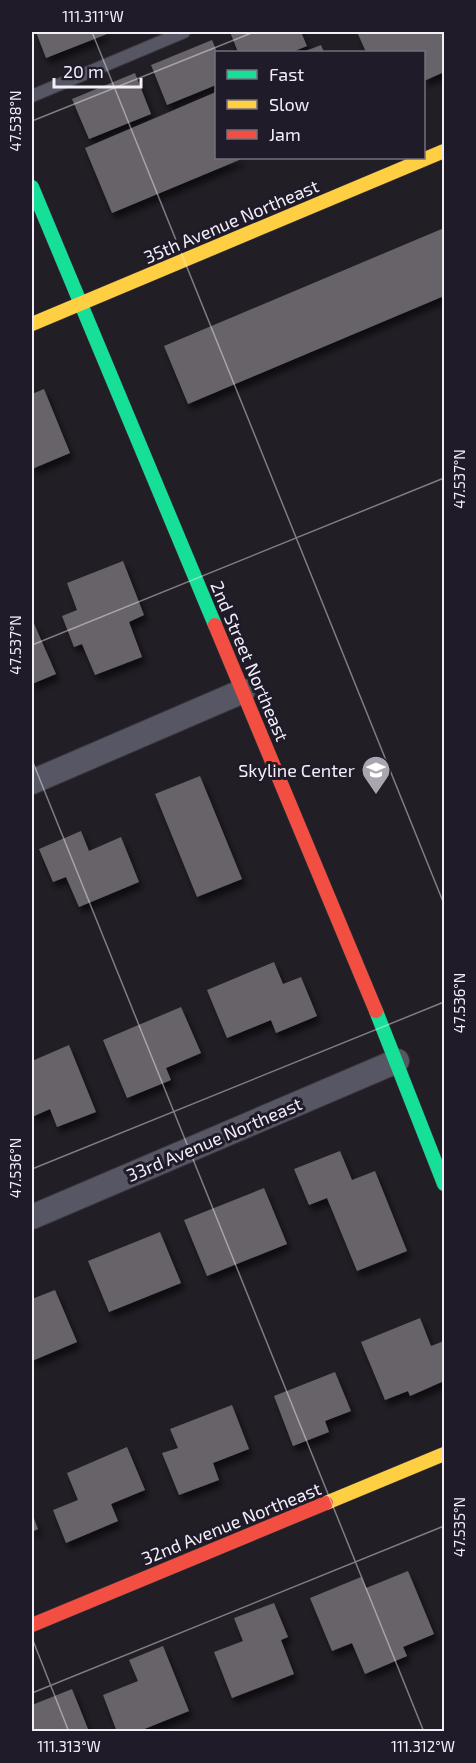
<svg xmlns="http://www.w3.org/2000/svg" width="476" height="1763" viewBox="0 0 476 1763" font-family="'Exo 2',sans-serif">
	<defs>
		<filter id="shadow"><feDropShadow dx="3.5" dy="6" stdDeviation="3" flood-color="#0009"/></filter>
	</defs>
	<rect width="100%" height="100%" fill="#211e25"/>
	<path fill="#676369" filter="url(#shadow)" d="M36 32H106L107 34 46 58Z
		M230 32H301L307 46 292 52H238Z
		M357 32H444V72L424 81V52H366Z
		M212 40 217 52 216 85 167 105 151 65Z
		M321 45 324 52H303Z
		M135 73 151 114 89 139 72 99Z
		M216 92V158H244L112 213 85 148Z
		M444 228V296L188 404 164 346Z
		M44 389 70 453 32 469V394Z
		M123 561 144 615 129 622 142 657 95 675 82 644 74 647 62 616 77 610 67 583Z
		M32 619 56 674 32 684Z
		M200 776 242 879 197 897 155 794Z
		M81 831 89 851 121 837 139 882 79 907 66 877 53 882 39 849Z
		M274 962 283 984 301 977 317 1016 276 1033 271 1020 227 1038 207 990Z
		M181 1007 201 1053 166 1068 171 1080 127 1098 103 1040Z
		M69 1045 96 1112 57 1127 50 1109 32 1117V1061Z
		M340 1151 352 1180 375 1171 407 1251 357 1271 327 1198 309 1205 294 1169Z
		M264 1188 287 1244 207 1276 184 1220Z
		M160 1232 181 1283 109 1312 88 1261Z
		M55 1290 77 1342 32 1361V1299Z
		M420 1318 431 1346 444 1341V1381L410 1396 408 1391 385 1400 361 1342Z
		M335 1372 351 1411 325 1421 329 1432 293 1446 274 1396Z
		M232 1405 249 1449 213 1463 219 1480 179 1495 162 1453 178 1448 170 1429Z
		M127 1447 145 1490 111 1504 118 1521 66 1543 53 1510 78 1500 67 1473Z
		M32 1513 38 1529 32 1532Z
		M408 1571 434 1634 403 1647 407 1656 365 1674 352 1643 332 1651 310 1598 361 1577 366 1588Z
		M274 1603 288 1637 281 1640 294 1674 232 1698 214 1652 243 1641 234 1618Z
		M163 1646 189 1711 137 1732H117L103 1695 138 1681 129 1660Z
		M72 1689 88 1729 82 1732H32V1705Z"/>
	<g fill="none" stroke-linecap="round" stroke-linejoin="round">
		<g stroke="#3a383e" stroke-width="14">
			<path id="lane" d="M32 96 184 32"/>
		</g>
		<g stroke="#3a383e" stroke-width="26">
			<path id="street" d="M32 782 243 691
				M32 1217 397 1061"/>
		</g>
		<g stroke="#3a383e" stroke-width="15">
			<path id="fast" d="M32 187 215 625
				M376 1011 444 1184"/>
		</g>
		<g stroke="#3a383e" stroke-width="15">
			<path id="slow" d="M32 324 444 151
				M326 1503 444 1454"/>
		</g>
		<g stroke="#3a383e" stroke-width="15">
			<path id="jam" d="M215 625 376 1011
				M32 1625 326 1503"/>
		</g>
		<use href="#lane" stroke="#575664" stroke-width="12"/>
		<use href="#street" stroke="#575664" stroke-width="24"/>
		<use href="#fast" stroke="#16e098" stroke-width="14"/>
		<use href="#slow" stroke="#ffcf43" stroke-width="14"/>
		<use href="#jam" stroke="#f24e42" stroke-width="14"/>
	</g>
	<path fill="none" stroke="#f3eff9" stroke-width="1.5" stroke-opacity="0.45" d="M92 32 444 904M32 121 254 32M32 645 444 478M32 760 424 1732M32 1169 444 1002M32 1638 69 1732M32 1693 444 1526"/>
	<defs>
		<g id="school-pin" transform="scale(1.5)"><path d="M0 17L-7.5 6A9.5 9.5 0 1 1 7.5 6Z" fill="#aaa6af" stroke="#201b28"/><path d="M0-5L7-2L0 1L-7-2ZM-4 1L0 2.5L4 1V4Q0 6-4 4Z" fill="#fff"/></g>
	</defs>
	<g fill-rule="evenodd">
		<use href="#school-pin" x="376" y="770"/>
	</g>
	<g text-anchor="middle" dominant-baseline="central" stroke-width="6" stroke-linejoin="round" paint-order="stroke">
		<g font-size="18" fill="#f3eff9" stroke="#201b28">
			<text transform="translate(231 221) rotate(-23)">35th Avenue Northeast</text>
			<text transform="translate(250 661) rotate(67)">2nd Street Northeast</text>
			<text transform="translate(214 1139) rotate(-23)">33rd Avenue Northeast</text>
			<text transform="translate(231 1523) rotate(-22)">32nd Avenue Northeast</text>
		</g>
		<g font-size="18" fill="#f3eff9" stroke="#201b28" text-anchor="end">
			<text x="355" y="770">Skyline Center</text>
		</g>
	</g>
	<rect width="476" height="1763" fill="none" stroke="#201b28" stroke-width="66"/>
	<rect x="215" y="51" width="210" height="108" fill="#201b28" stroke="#74707c" stroke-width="1.5"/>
	<rect x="227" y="70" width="30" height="9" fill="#16e098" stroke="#74707c" stroke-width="1.5"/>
	<text x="269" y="81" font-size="18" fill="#f3eff9">Fast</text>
	<rect x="227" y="100" width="30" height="9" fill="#ffcf43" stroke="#74707c" stroke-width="1.5"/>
	<text x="269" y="111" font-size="18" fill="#f3eff9">Slow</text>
	<rect x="227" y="130" width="30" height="9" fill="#f24e42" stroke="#74707c" stroke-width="1.5"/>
	<text x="269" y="141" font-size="18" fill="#f3eff9">Jam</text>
	<path d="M54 78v9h87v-9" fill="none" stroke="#f3eff9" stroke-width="3"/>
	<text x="63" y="78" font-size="18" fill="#f3eff9" stroke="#201b28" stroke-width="4.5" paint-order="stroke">20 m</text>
	<rect x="33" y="33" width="410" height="1697" fill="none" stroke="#f3eff9" stroke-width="2"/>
	<g font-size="15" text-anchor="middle" fill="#f3eff9">
		<text x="93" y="22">111.311°W</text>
		<text transform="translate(16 121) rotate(-90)" y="5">47.538°N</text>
		<text transform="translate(460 479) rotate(-90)" y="5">47.537°N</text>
		<text transform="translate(16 645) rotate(-90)" y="5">47.537°N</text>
		<text transform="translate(460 1003) rotate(-90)" y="5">47.536°N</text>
		<text transform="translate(16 1168) rotate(-90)" y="5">47.536°N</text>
		<text transform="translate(460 1527) rotate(-90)" y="5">47.535°N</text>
		<text x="69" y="1752">111.313°W</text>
		<text x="423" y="1752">111.312°W</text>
	</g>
</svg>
